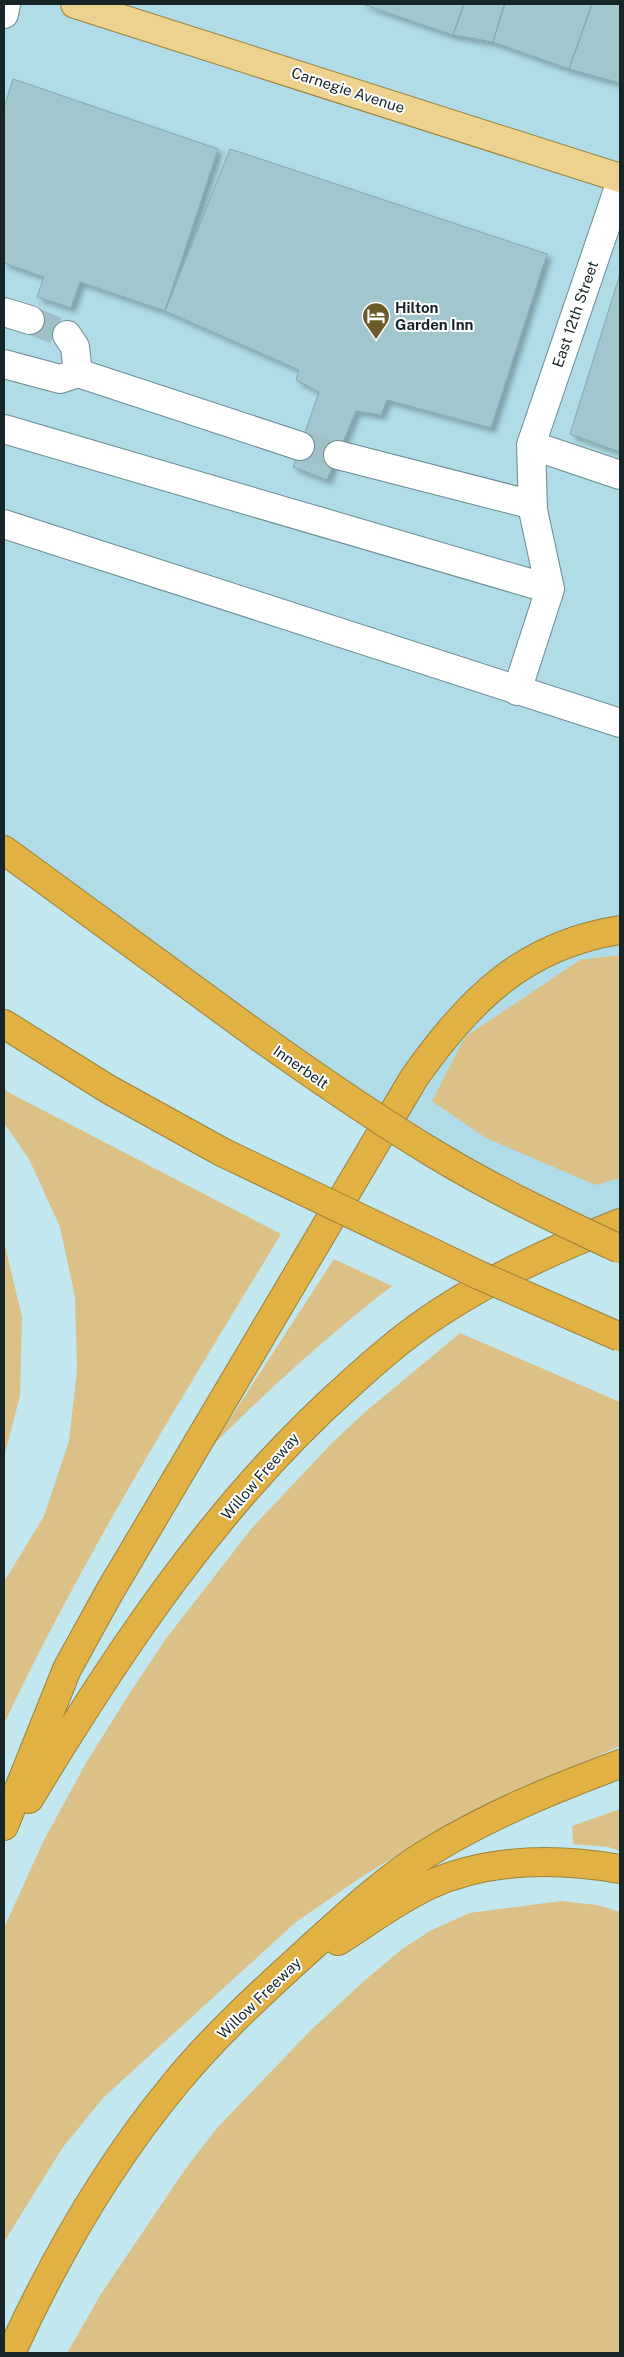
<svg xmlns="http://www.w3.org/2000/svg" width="624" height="2357" viewBox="0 0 624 2357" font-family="'Public Sans',sans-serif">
	<defs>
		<filter id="shadow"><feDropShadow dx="4.5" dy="4.5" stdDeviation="2.5" flood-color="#0004"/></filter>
	</defs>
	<rect width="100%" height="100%" fill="#c2e7ef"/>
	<path fill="#afdce6" d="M4 4H620V1223L587 1236 496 1189 4 850Z"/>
	<path fill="#dbc087" d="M620 955V1178L596 1185 486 1138 432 1101 465 1037 580 960Z
		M4 1090 281 1234C184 1395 84 1554 4 1724V1582L44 1516 69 1441 77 1370 75 1297 60 1227 29 1159 4 1123Z
		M4 1242 22 1317 20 1396 4 1457Z
		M334 1259 392 1286C328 1335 270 1388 213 1445Z
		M460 1333 620 1402V1746L458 1818 363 1876 296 1922 104 2097 63 2147 4 2242V1928L43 1842 86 1763 131 1691 165 1640 252 1528 331 1444 365 1412Z
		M620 1809V1851L608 1847 573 1844 572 1826Z
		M561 1901 597 1905 620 1912V2353H67L101 2294 186 2168 217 2128 310 2031 364 1981 402 1949 430 1931 469 1913Z"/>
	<path fill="#a2c6ce" stroke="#84a7ae" filter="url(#shadow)" d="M362 4H464L453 35Z
		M464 4H504L493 42 453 35Z
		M505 4H592L569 69 493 42Z
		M592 4H620V83L569 69Z
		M13 79 218 149 165 311 80 282 71 308 37 297 44 277 4 263V108Z
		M230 149 547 254 491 428 387 400 381 415 356 411 327 480 293 467 319 392 296 380 299 370 165 311Z
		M620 274V452L570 434Z"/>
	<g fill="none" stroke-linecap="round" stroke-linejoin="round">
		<path stroke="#a0c0c7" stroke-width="28" stroke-dasharray="28 14" stroke-linecap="butt" d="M30 320 67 335
			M300 446 338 455"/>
		<g stroke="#698b92" stroke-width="30">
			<path id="minor" d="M4 14 6 4
				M4 312 30 320
				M67 335 75 347 78 373
				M4 364 60 379 78 373 300 446
				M4 429 550 589
				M531 445 620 475
				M338 455 533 505
				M4 524 620 723
				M517 691 550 589 533 510 531 445 620 184"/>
		</g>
		<g stroke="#9a813a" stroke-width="30">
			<path id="major" d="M75 4 620 178"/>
		</g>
		<g stroke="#9a813a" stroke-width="30">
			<path id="highway" d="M4 850 258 1036
				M4 1024 108 1089 222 1152
				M29 1799C119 1650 218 1501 349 1385 373 1363 398 1341 424 1323 484 1281 552 1250 620 1223
				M4 1826 67 1669 110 1591 414 1078C468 1001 523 945 620 930
				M338 1941C368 1922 397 1900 429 1885 489 1858 557 1858 620 1869
				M11 2353C55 2257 107 2166 174 2085 213 2037 259 1995 304 1954 343 1919 381 1882 426 1854 487 1816 553 1789 620 1764"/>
		</g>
		<use href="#minor" stroke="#fff" stroke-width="28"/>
		<use href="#major" stroke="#edd18e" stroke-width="28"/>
		<use href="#highway" stroke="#e1b243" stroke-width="28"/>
		<g stroke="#9a813a" stroke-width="30" stroke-linecap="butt">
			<path id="highway-bridge" d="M258 1036C317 1078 376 1119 438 1156 496 1191 558 1220 620 1249
				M222 1152 481 1276 620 1337"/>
		</g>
		<use href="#highway-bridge" stroke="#e1b243" stroke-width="28"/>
	</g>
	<defs>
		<g id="hotel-pin" transform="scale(1.4375)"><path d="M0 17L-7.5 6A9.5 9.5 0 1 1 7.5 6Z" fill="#6e5928" stroke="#fff"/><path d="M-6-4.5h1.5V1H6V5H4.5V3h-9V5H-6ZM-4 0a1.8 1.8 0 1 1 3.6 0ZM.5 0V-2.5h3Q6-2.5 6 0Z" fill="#fff"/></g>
	</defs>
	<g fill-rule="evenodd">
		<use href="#hotel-pin" x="376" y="316"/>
	</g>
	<g text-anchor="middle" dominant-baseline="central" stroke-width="4" stroke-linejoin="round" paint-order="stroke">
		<g font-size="15" fill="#172528" stroke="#fff">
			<text transform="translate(348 90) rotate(18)">Carnegie Avenue</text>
			<text transform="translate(575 314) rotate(-71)">East 12th Street</text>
			<text transform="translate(301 1067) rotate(35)">Innerbelt</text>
			<text transform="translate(260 1476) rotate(-49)">Willow Freeway</text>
			<text transform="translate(259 1998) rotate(-44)">Willow Freeway</text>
		</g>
		<g font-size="15" font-weight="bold" fill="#172528" stroke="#fff" text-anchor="start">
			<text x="395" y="307">Hilton<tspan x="395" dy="17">Garden Inn</tspan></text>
		</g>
	</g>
	<rect width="624" height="2357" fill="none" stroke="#172528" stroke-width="10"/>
</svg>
